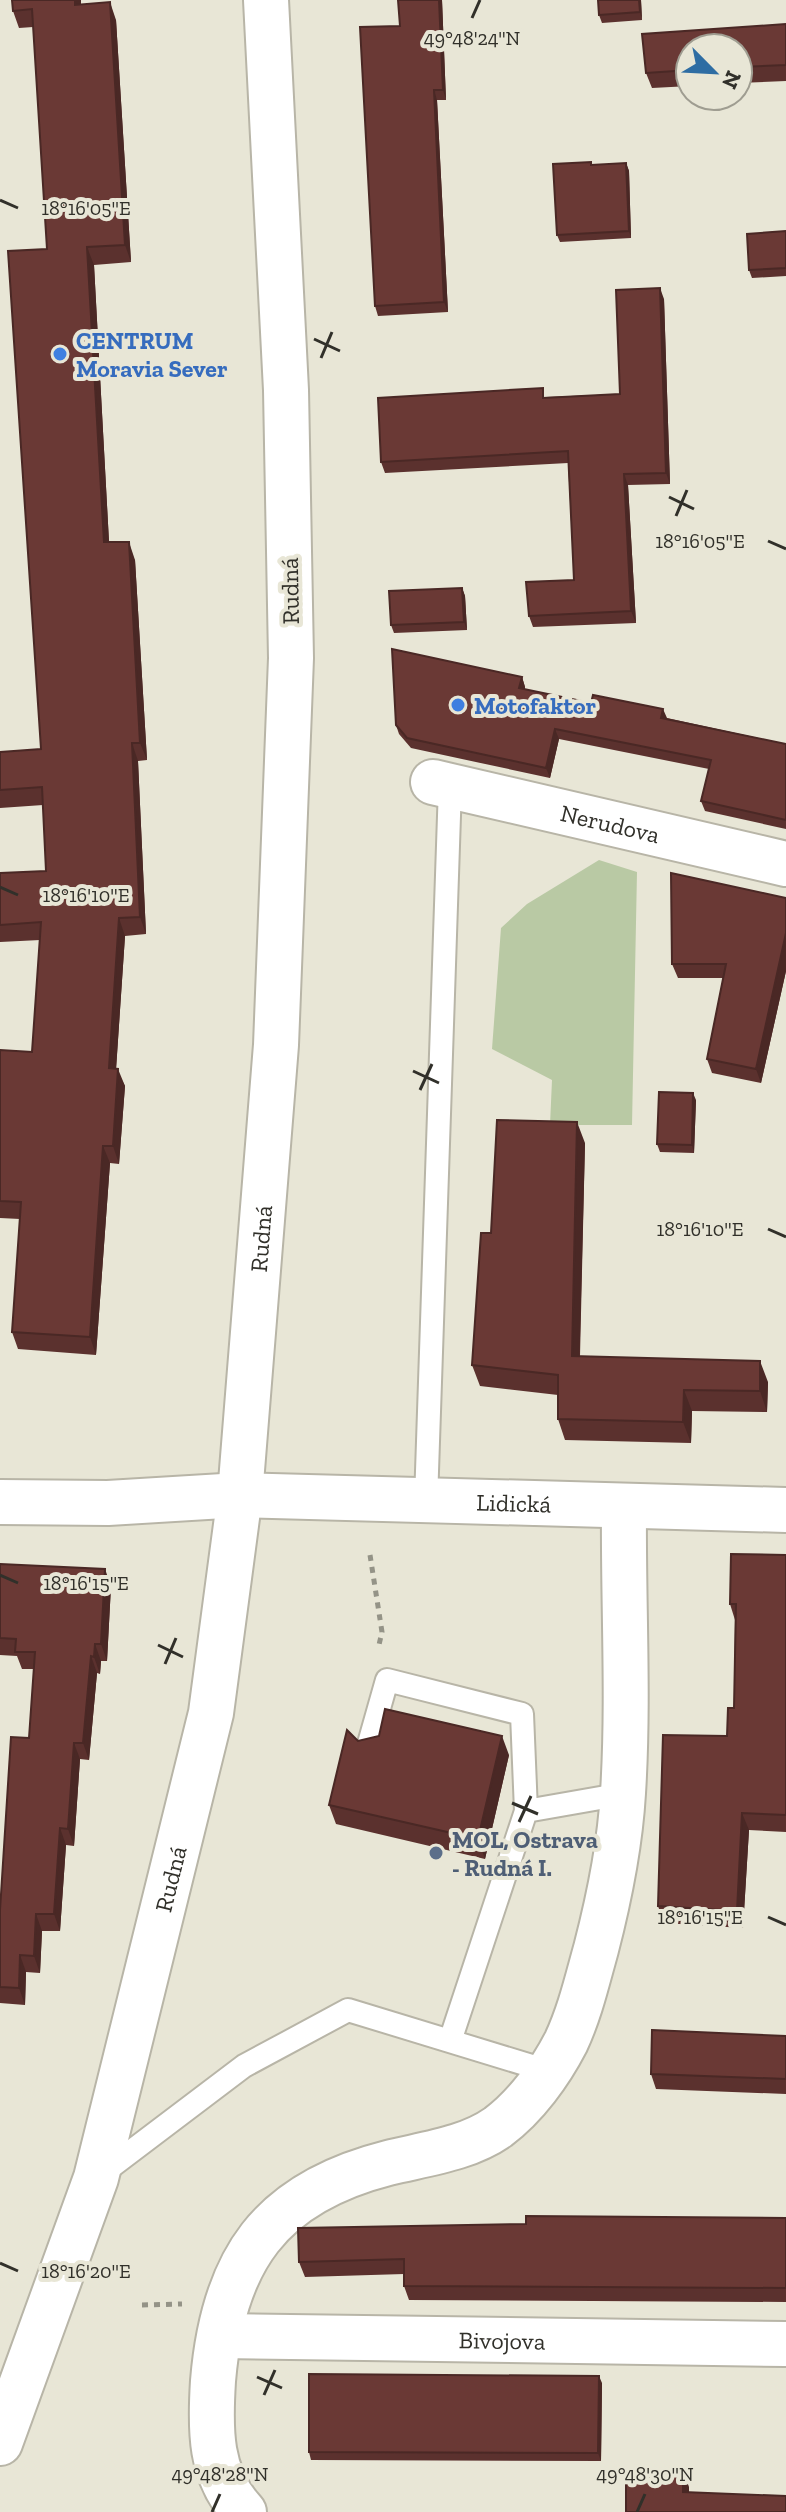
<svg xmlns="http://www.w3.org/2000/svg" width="786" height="2512" viewBox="0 0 786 2512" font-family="'Zilla Slab',serif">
	<rect width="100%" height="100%" fill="#e8e6d6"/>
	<path fill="#b9c9a4" d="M599 860 637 872 632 1125H550L552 1080 492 1049 501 928 527 904Z"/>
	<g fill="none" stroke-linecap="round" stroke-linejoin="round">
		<g stroke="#b8b5a7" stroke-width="26">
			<path id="lane" d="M426 1501 450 786
				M368 1747 387 1680 522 1714 526 1811
				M450 2041 526 1811 623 1794
				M100 2175 244 2066 348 2010 548 2071"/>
		</g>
		<g stroke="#b8b5a7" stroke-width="48">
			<g id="street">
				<path id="s1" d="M433 782 786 864"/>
				<path id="s2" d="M0 1502 108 1503 240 1495 786 1510"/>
				<path id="s3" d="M220 2336 786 2344"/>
				<path d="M244 2512C209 2475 210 2429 213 2381 223 2260 270 2193 388 2163 424 2154 467 2149 498 2127 526 2106 550 2073 566 2042 580 2012 587 1981 596 1949 609 1899 620 1845 623 1793 629 1698 623 1601 624 1506"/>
			</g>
		</g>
		<g stroke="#b8b5a7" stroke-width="48">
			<g id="primary">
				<path id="s4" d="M0 2443 96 2178 211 1713 240 1495 276 1045 291 658 286 390 266 0"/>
			</g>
		</g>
		<path stroke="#949387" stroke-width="5" stroke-dasharray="6 6" stroke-linecap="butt" d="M370 1555 382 1632 378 1649
			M142 2305 182 2304"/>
		<use href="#lane" stroke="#fff" stroke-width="22"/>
		<use href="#street" stroke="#fff" stroke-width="44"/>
		<use href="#primary" stroke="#fff" stroke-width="44"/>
	</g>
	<path fill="#5b312e" d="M12 0H81V5L116 20 131 262 94 265 109 542 135 560 147 760 138 761 146 934 125 936 116 1069 125 1086 119 1164 110 1163 96 1355 18 1349 12 1332 20 1219 0 1218V1050L32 1052 40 940 0 942V873L46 871 43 805 0 808V752L41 749 47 249 33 27 19 28 13 11Z
		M442 0 446 100H437L448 312 378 316 375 306 400 26Z
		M598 0H641L642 20 602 23 599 15Z
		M786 24V81L738 83V48H690V86L652 88 646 73 642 34Z
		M591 162 592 165 626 163 629 171 631 238 560 242 557 235Z
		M786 231V276L752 278 749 270Z
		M664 299 670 484 628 485 636 623 533 627 529 616 574 580 568 463 385 473 381 462 546 397 620 394Z
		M462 588 465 596 467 630 394 633 391 625Z
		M522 677 525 687V690L667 718 786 744V829L705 811 701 801 709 769 559 739 550 778 411 748 399 734 396 725Z
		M786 898V971L761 1083 712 1073 707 1059 723 978H678L672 964Z
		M696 1100 694 1153 660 1152 657 1144Z
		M585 1143 580 1356 768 1382 767 1412 692 1411 691 1443 565 1440 558 1419V1395L480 1386 472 1365 491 1233Z
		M786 1555V1832L749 1830 743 1928 664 1923 658 1906 727 1736 734 1708 735 1620 730 1604Z
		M0 1564 111 1586 107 1661H101L100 1674 97 1673 89 1760 80 1759 74 1846 66 1845 60 1931H42L40 1973 26 1972 25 2005 0 2003V1910L29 1738 34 1669H22L17 1656 0 1655Z
		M379 1736 509 1755 485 1859 336 1824 329 1805 358 1741Z
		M786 2036V2094L656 2089 651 2074Z
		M786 2218V2302L409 2300 404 2286V2274L305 2277 299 2262 526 2224Z
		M602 2383 601 2461 311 2460 309 2452Z"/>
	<path fill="#4a2825" d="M75 0H81V22L75 5Z
		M439 0H442L446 100 443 90Z
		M639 0H641L642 20 640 12Z
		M110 2 116 20 131 262 125 245Z
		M434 90 437 100 448 312 444 302Z
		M626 163 629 171 631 238 629 231Z
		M87 247 94 265 110 560 104 542Z
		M660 288 664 299 670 484 666 473Z
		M624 474 628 485 636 623 631 611Z
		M129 542 135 560 147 760 140 743Z
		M462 588 465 596 467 630 464 622Z
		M522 677 525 687 522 698 519 688Z
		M663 709 667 718 664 728 661 718Z
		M555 729 559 739 550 778 546 768Z
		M132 743 138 761 146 934 140 917Z
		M119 918 125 936 115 1085 109 1068Z
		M786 933V971L761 1083 756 1069Z
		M118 1069 125 1086 119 1164 113 1146Z
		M693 1093 696 1100 694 1153 692 1145Z
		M577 1122 585 1143 579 1377 572 1356Z
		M103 1146 110 1163 96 1355 90 1337Z
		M760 1361 768 1382 767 1412 760 1391Z
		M684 1390 692 1411 691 1443 683 1422Z
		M105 1569 111 1586 107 1661 101 1644Z
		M95 1644 101 1661 100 1674 94 1657Z
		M91 1656 97 1673 89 1760 83 1743Z
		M502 1736 509 1755 485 1859 478 1839Z
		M74 1743 80 1759 74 1846 68 1829Z
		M742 1813 749 1830 743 1928 737 1911Z
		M60 1828 66 1845 60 1931 54 1914Z
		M36 1914 42 1931 40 1973 34 1956Z
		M20 1955 26 1972 25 2005 19 1988Z
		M599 2376 602 2383 601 2461 598 2453Z
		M683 2469 689 2487V2510L683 2492Z"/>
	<path fill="#6a3935" stroke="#4a2825" stroke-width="2" d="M12 0H75V5L110 2 125 245 87 247 104 542H129L140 743H132L140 917 119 918 109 1068 118 1069 113 1146H103L90 1337 12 1332 21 1202 0 1201V1050L32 1052 41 922 0 925V873L46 871 42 787 0 790V752L41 749 8 251 47 249 32 9 13 11Z
		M398 0H439L443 90H434L444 302 375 306 360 27 400 26Z
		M598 0H639L640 12 599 15Z
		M786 24V65L738 67V48H690V70L646 73 642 34Z
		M591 162V165L626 163 629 231 557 235 553 164Z
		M786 231V268L749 270 747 234Z
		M660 288 666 473 624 474 631 611 529 616 526 582 574 580 568 451 381 462 378 398 543 388V398L620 394 616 290Z
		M462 588 464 622 391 625 389 591Z
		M392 649 522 677 519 688 591 703 593 695 663 709 661 718 786 744V820L701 801 711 760 555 729 546 768 407 738 396 725Z
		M671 873 786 898V933L756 1069 707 1059 726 964H672Z
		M659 1092 693 1093 692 1145 657 1144Z
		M497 1120 577 1122 572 1356 760 1361V1391L684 1390 683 1422 558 1419V1375L472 1365 481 1233H491Z
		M731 1554 786 1555V1815L742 1813 737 1911 658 1906 663 1735 727 1736 728 1708H734L736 1604H730Z
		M0 1564 105 1569 101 1644H95L94 1657 91 1656 83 1743H74L68 1829 60 1828 54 1914H36L34 1956 20 1955 19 1988 0 1987V1910L11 1737 29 1738 35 1652H15L16 1639 0 1638Z
		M385 1709 502 1736 478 1839 329 1805 347 1730 358 1741 379 1736Z
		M652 2030 786 2036V2079L651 2074Z
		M526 2216 786 2218V2288L404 2286V2259L299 2262 298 2228 526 2224Z
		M309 2374 599 2376 598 2453 309 2452Z
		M626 2469H683V2492L786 2496V2512H626Z"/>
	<path fill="none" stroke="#31302a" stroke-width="3" d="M472 18 480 0M0 200 18 208M314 339 340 351M321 358 332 332M669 497 694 509M676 516 687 490M768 541 786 549M0 887 18 895M413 1071 439 1083M420 1090 432 1064M768 1229 786 1237M0 1575 18 1583M158 1645 183 1657M165 1664 176 1638M512 1803 538 1814M519 1822 531 1796M768 1917 786 1925M0 2263 18 2271M257 2377 282 2388M264 2395 275 2370M212 2512 220 2494M637 2512 645 2494"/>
	<g fill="#3f7fe0" stroke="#e8e6d6" stroke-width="3">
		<circle cx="60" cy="354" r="8"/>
		<circle cx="458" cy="705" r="8"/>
	</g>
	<circle fill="#5c6f8a" stroke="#e8e6d6" stroke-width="3" cx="436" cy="1853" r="8"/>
	<g text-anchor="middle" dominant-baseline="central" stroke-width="8" stroke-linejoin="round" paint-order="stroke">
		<g font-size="24" font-weight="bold" fill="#366cbe" stroke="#e8e6d6" text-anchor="start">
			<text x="76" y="340">CENTRUM<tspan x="76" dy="28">Moravia Sever</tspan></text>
			<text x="474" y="705">Motofaktor</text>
		</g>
		<g font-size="24" fill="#31302a" stroke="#e8e6d6">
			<text transform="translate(290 591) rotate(-91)">Rudná</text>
			<text stroke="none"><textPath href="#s1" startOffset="182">Nerudova</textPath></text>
			<text stroke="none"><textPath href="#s4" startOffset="1238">Rudná</textPath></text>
			<text stroke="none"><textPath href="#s2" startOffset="514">Lidická</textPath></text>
			<text stroke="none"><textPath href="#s4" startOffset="590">Rudná</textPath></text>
			<text stroke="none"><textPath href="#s3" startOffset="282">Bivojova</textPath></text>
		</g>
		<g font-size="24" font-weight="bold" fill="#4e5e75" stroke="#e8e6d6" text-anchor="start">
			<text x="452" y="1839">MOL, Ostrava<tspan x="452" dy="28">- Rudná I.</tspan></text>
		</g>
	</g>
	<g font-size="20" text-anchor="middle" fill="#31302a" stroke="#e8e6d6" stroke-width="8" stroke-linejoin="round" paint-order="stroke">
		<text x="472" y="45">49°48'24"N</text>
		<text x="86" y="215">18°16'05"E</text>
		<text x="700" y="548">18°16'05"E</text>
		<text x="86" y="902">18°16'10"E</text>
		<text x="700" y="1236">18°16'10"E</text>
		<text x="86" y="1590">18°16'15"E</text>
		<text x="700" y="1924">18°16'15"E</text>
		<text x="86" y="2278">18°16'20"E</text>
		<text x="220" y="2481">49°48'28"N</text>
		<text x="645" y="2481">49°48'30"N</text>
	</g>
	<g transform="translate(714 72) rotate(114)"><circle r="38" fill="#e8e6d6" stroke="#9f9d91" stroke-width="2"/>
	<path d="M0-6L14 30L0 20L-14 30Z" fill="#2e6da3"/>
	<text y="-12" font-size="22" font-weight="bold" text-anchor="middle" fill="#31302a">N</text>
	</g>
</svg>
